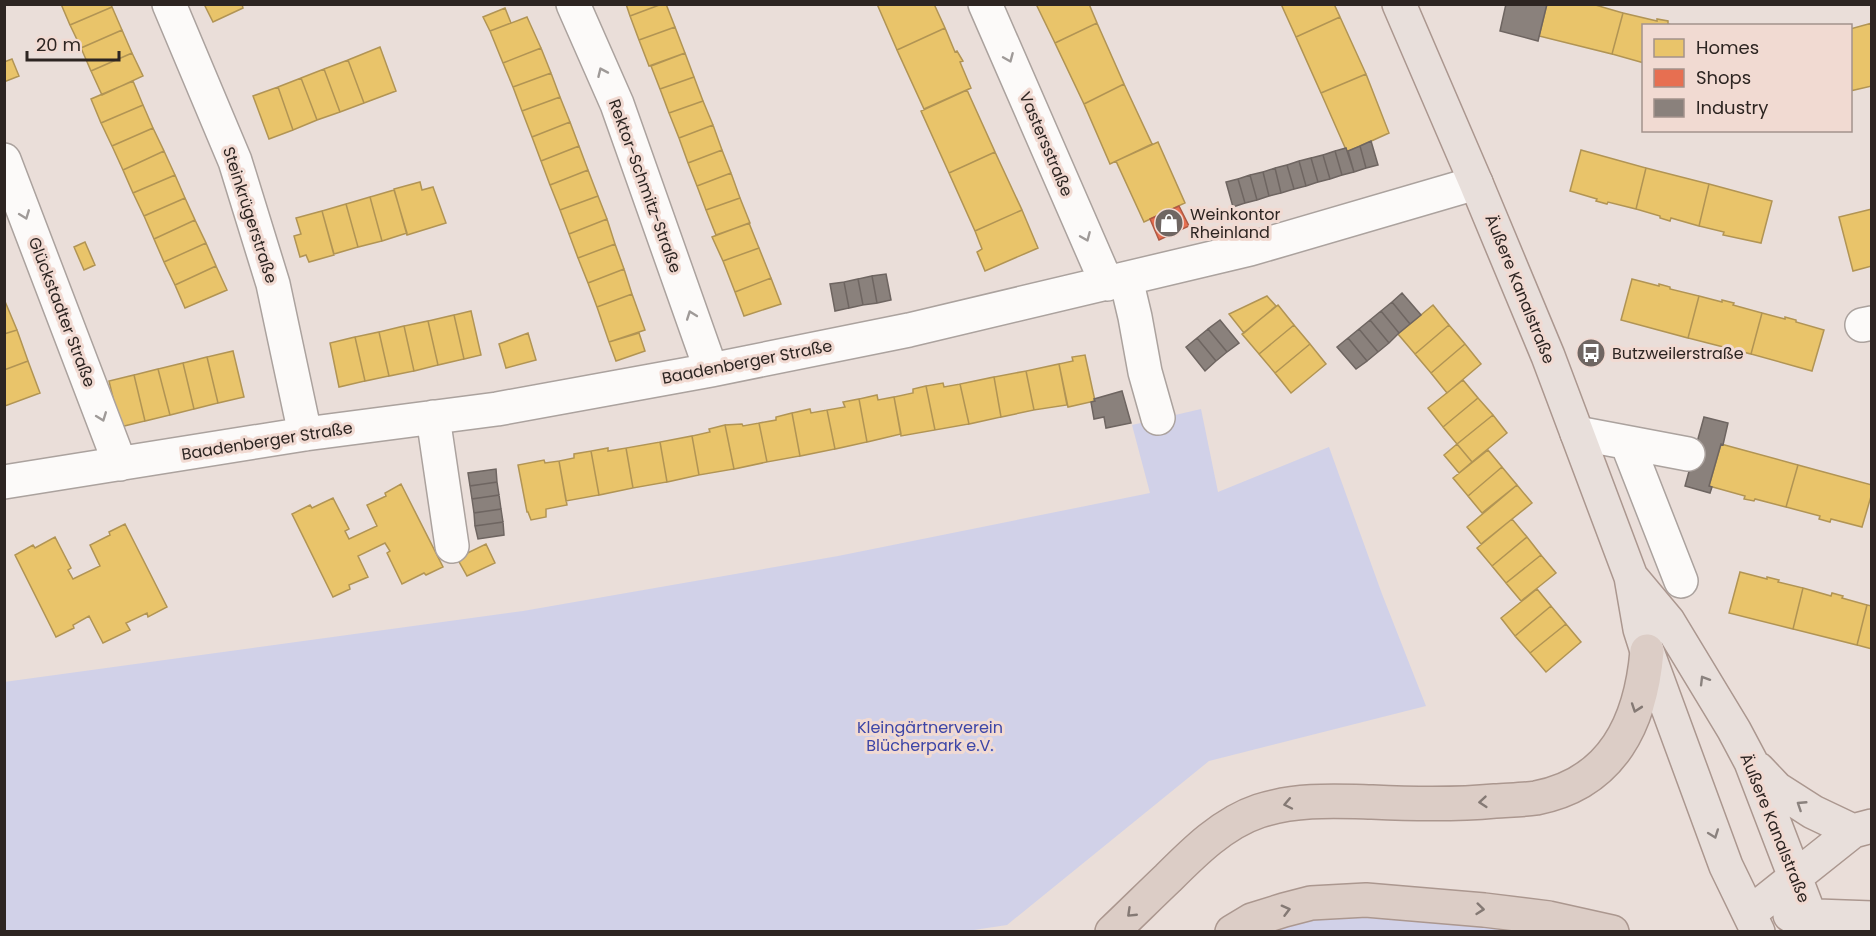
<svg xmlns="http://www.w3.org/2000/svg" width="1876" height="936" viewBox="0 0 1876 936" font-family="Poppins,sans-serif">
	<rect width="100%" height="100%" fill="#eaded9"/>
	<path fill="#d1d1e8" d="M1201 409 1218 492 1329 447 1382 594 1426 706 1209 761 1007 925 967 931 5 932 4 682 523 611 838 556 1150 493 1132 425Z
		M1347 917 1428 921 1523 931 1269 932 1304 921Z"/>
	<path fill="#e9c46a" stroke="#b19454" stroke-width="1.5" d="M61 4H111L112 7 70 25Z
		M204 4H242L243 8 213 22Z
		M626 4H662L630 16Z
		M662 4H666L675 27 639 40 630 16Z
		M877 4H934L945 28 897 50Z
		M1036 4H1089L1097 23 1055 43Z
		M1281 4H1334L1340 17 1296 37Z
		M1547 4H1592L1623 13 1612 54 1539 36Z
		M112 7 122 30 81 48 70 25Z
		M505 8 511 23 490 31 483 17Z
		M1623 13 1657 21V19L1668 21V24L1675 26H1644V63L1612 54Z
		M527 17 541 48 503 63 490 31Z
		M1340 17 1366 74 1321 93 1296 37Z
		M1097 23 1124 84 1084 104 1055 43Z
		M1872 23V86L1850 91V29Z
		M675 27 685 53 649 66 639 40Z
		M945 28 955 52 957 51 963 61 960 62 971 88 924 109 897 50Z
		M122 30 132 53 91 71 81 48Z
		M380 47 396 91 364 103 348 60Z
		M541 48 551 73 513 87 503 63Z
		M132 53 143 76 102 95 91 71Z
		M685 53 694 77 660 89 651 66Z
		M12 59 19 76 4 82V62Z
		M348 60 364 103 340 112 324 69Z
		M324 69 340 112 317 120 301 78Z
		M551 73 560 97 522 111 513 87Z
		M1366 74 1389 133 1347 152 1321 93Z
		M694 77 703 101 669 113 660 89Z
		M301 78 317 120 293 130 278 87Z
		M133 81 143 105 101 123 91 99Z
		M1124 84 1152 144 1110 164 1084 104Z
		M278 87 293 130 269 139 253 96Z
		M967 90 995 152 949 173 921 111Z
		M560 97 570 122 532 137 522 111Z
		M703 101 713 125 679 138 669 113Z
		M143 105 153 128 112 146 101 123Z
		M570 122 579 146 541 161 532 137Z
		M713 125 722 150 688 163 679 138Z
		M153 128 164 151 123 170 112 146Z
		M1158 142 1185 203 1144 222 1116 161Z
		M579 146 588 170 550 185 541 161Z
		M722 150 731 173 697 186 688 163Z
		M1581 150 1646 168 1636 209 1608 202 1607 204 1596 201 1597 199 1570 191Z
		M164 151 175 175 133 193 123 170Z
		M995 152 1022 210 975 231 949 173Z
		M1646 168 1709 184 1699 226 1671 218 1670 221 1660 218V216L1636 209Z
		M588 170 598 196 560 210 550 185Z
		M731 173 740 198 706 210 697 186Z
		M175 175 185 198 144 216 133 193Z
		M420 182 422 190 433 187 446 223 407 235 394 189Z
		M1709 184 1772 201 1761 243 1723 235 1724 232 1699 226Z
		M394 190 407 233 382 241 370 197Z
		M598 196 607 219 569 234 560 210Z
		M370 197 382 241 358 247 346 204Z
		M185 198 195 220 154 239 144 216Z
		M740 198 750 223 716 235 706 210Z
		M346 204 358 247 334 254 322 211Z
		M1872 209V266L1853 271 1839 217Z
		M1022 210 1038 248 985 271 977 252 982 249 975 231Z
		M322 211 334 255 309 262 306 255 300 257 294 236 301 234 296 218Z
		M607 219 615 244 578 258 569 234Z
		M195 220 206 243 164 262 154 239Z
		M749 223 759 248 723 261 712 237Z
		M85 242 95 265 84 270 74 247Z
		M206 243 216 266 175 285 164 262Z
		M615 244 624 269 588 283 578 258Z
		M759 248 771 278 735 292 723 261Z
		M216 266 227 290 185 308 175 285Z
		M624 269 632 294 597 307 588 283Z
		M771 278 781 304 744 316 735 292Z
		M1632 279 1659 286V284L1670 287V289L1699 296 1688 338 1621 320Z
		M632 294 645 330 609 342 597 307Z
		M1267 296 1276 306 1244 333 1229 314Z
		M1699 296 1722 302V300L1734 303 1733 305 1762 313 1751 354 1688 338Z
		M4 299 17 330 4 334Z
		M1278 305 1294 325 1259 354 1242 334Z
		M1433 305 1449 325 1415 354 1398 334Z
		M471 311 481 355 464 359 454 315Z
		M1762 313 1785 319V317L1796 320V322L1824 330 1812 371 1751 354Z
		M454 315 464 359 438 365 428 321Z
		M428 321 438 365 414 371 404 326Z
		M1294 325 1310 344 1275 373 1259 354Z
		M1449 325 1465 344 1431 373 1415 354Z
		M404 326 414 371 389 376 379 332Z
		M17 330 28 361 4 370V334Z
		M379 332 389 376 365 381 355 337Z
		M528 333 536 360 506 368 499 344Z
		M639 333 645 351 616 361 609 342Z
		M355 337 365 381 339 387 330 343Z
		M1310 344 1326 364 1291 393 1275 373Z
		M1465 344 1481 364 1447 393 1431 373Z
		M233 351 244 397 218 403 207 357Z
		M1085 355 1095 401 1068 407 1059 364 1073 361 1072 357Z
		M207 357 218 403 194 409 183 363Z
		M28 361 40 393 5 406 4 370Z
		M183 363 194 409 170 415 158 369Z
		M1059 364 1067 405 1034 410 1026 371Z
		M158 369 170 415 145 421 134 375Z
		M1026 371 1034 410 1001 417 994 377Z
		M134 375 145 421 120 427 109 381Z
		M994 377 1001 417 969 424 960 384Z
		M1463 380 1478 398 1443 427 1428 408Z
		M943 383 944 387 960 384 969 424 935 430 926 386Z
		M926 386 935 430 901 436 894 397 913 393V389Z
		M877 395 878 400 894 397 901 434 867 442 859 399Z
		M1478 398 1493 415 1457 444 1443 427Z
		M859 399 867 442 835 449 827 410 845 407 843 402Z
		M810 409 811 413 827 410 835 449 800 456 792 413Z
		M792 413 800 456 767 462 759 423 776 420V417Z
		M1493 415 1507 433 1472 462 1457 444Z
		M759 423 767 462 734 469 725 425 742 424 743 426Z
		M725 425 734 469 699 475 692 436 710 432 709 429Z
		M692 436 699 475 667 482 660 442Z
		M660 442 667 482 633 488 626 448Z
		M1457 444 1472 462 1459 473 1444 455Z
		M1721 444 1798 465 1786 507 1755 499 1754 501 1744 499 1745 496 1709 486Z
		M608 448V451L626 448 633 488 599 495 591 451Z
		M1488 450 1502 467 1468 496 1453 478Z
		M591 451 599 495 566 501 559 461 574 458V454Z
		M544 460 545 463 559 461 567 505 546 509V517L531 520 528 512H527L518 465Z
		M1798 465 1872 485V493L1862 527 1831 519 1830 522 1819 519 1820 516 1786 507Z
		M1502 467 1517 485 1482 513 1468 496Z
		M401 484 443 567 426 575 424 573 402 584 387 553 390 551 385 543 358 556 368 577 349 585 350 589 333 597 292 514 310 505 312 508 333 498 349 529 345 531 349 539 377 526 367 505 386 496 385 493Z
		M1517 485 1532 503 1481 544 1467 527Z
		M1512 519 1527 537 1492 566 1477 548Z
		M125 524 167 607 148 617 147 613 126 623 130 630 103 643 89 616 73 625 74 628 56 637 15 555 33 545 35 548 55 537 71 568 68 570 73 579 100 566 90 545 110 535 109 532Z
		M1527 537 1541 555 1506 583 1492 566Z
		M486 544 495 563 467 576 457 558Z
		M1541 555 1556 573 1521 601 1506 583Z
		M1740 572 1767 579V577L1779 580 1778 582 1803 588 1793 629 1729 613Z
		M1803 588 1831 596 1832 593 1843 596 1842 598 1867 605 1857 645 1793 629Z
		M1537 589 1551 606 1515 636 1501 618Z
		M1867 605 1872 606V649L1857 645Z
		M1551 606 1566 624 1530 653 1515 636Z
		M1566 624 1581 642 1546 672 1530 653Z"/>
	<path fill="#e76f51" stroke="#af5943" stroke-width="1.5" d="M1179 206 1189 226 1159 240 1150 219Z"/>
	<path fill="#8a817c" stroke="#6e6561" stroke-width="1.5" d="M1506 4H1547L1538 41 1500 31Z
		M1371 141 1378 165 1366 168 1360 146Z
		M1360 146 1366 168 1354 172 1348 151Z
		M1346 148 1354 172 1342 175 1335 151Z
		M1335 151 1342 175 1330 179 1323 155Z
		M1323 155 1330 179 1318 182 1311 158Z
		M1311 158 1318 182 1306 186 1299 161Z
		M1299 161 1306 186 1294 189 1287 165Z
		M1287 165 1294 189 1281 193 1275 168Z
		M1275 168 1281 193 1269 196 1263 172Z
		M1263 172 1269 196 1257 200 1250 175Z
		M1250 175 1257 200 1245 203 1238 179Z
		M1238 179 1245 203 1233 207 1226 182Z
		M886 274 891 300 877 303 872 276Z
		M872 276 877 303 863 305 858 279Z
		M858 279 863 305 849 308 844 282Z
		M844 282 849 308 835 311 830 284Z
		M1402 293 1421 315 1410 324 1392 302Z
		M1392 302 1410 324 1399 333 1381 311Z
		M1381 311 1399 333 1389 343 1370 320Z
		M1220 320 1239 343 1227 352 1208 329Z
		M1370 320 1389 343 1378 352 1359 329Z
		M1208 329 1227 352 1216 361 1197 338Z
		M1359 329 1378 352 1367 361 1348 338Z
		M1197 338 1216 361 1205 371 1186 347Z
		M1348 338 1367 361 1356 369 1337 347Z
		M1122 391 1131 423 1106 428 1104 417 1094 419 1091 402 1095 401 1094 399Z
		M1704 417 1728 423 1723 445 1721 444 1709 486 1712 487 1710 493 1685 486Z
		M496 469 497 482 470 486 468 473Z
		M497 482 499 495 472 499 470 486Z
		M499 495 501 509 474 513 472 499Z
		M501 509 503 522 475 526 474 513Z
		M503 522 504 535 478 539 475 526Z"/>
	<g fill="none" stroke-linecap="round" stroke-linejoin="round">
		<g stroke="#aba29e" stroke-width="36">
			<path id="minor" d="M169 4 235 161 273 284 305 434
				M573 4 617 104 711 370
				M985 4 1107 284
				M4 160 120 464
				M1126 279 1135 317 1145 372 1158 418
				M1862 325 1872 323
				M433 417 452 546
				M1577 433 1688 454
				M1627 443 1681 581
				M4 482 305 434 497 409 711 370 909 330 1250 249 1476 183"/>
		</g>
		<g stroke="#ab978f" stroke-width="36">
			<path id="major" d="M1399 4 1476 183 1548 356 1631 577 1640 629 1647 651 1726 866 1758 932
				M1632 578 1668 621 1734 730 1751 762 1816 932
				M1758 769 1777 789 1813 812 1853 831
				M1750 913 1853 831 1872 826
				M1790 915 1872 918"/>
		</g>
		<g stroke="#ab978f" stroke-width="36">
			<path id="highway" d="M1112 932C1131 914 1149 896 1168 878 1194 852 1223 823 1259 811 1297 799 1333 801 1372 802 1413 804 1454 805 1495 801 1508 800 1523 800 1536 798 1613 783 1641 722 1647 651
				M1232 932 1252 920 1284 910 1311 903 1366 900 1484 910 1549 918 1612 932"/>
		</g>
		<use href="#minor" stroke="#fcfaf9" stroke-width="33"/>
		<use href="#major" stroke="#e8dfdb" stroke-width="33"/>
		<use href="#highway" stroke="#dccdc6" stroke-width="33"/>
	</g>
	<defs><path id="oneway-chevron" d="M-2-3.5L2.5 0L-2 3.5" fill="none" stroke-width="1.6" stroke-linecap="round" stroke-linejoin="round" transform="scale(1.5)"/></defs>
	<g stroke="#9f9a98">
		<use href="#oneway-chevron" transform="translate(1009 58) rotate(67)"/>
		<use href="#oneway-chevron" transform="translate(602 72) rotate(-114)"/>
		<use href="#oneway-chevron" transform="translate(25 215) rotate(69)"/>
		<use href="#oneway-chevron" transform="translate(1086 237) rotate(67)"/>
		<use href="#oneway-chevron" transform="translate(691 315) rotate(-110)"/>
		<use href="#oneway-chevron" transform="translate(102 417) rotate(69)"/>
	</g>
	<g stroke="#8a827e">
		<use href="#oneway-chevron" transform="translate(1704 680) rotate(-121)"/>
		<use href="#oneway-chevron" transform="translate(1801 805) rotate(-147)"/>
		<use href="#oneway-chevron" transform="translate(1714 834) rotate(70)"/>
	</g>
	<g stroke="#847974">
		<use href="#oneway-chevron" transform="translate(1636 708) rotate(109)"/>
		<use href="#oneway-chevron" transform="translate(1483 802) rotate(175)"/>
		<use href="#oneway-chevron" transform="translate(1288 804) rotate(168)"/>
		<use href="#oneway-chevron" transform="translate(1480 909) rotate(6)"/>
		<use href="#oneway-chevron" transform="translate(1286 910) rotate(-15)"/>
		<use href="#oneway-chevron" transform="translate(1131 913) rotate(136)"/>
	</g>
	<defs>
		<g id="shop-disc" transform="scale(1.5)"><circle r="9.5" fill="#6f6662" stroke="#f1dad2"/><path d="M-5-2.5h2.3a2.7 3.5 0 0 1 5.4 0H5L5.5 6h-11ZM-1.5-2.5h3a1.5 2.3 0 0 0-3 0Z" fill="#fff"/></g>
		<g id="bus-disc" transform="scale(1.5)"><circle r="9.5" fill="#6f6662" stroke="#f1dad2"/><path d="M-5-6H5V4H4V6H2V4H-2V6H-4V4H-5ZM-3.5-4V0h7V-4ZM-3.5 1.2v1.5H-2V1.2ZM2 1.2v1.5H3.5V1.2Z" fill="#fff"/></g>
	</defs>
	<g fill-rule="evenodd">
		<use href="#shop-disc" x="1169" y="223"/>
		<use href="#bus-disc" x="1591" y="353"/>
	</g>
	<g text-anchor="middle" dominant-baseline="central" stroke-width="6" stroke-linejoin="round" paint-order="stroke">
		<g font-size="16" fill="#2d2522" stroke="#f1dad2">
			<text transform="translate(1046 144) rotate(67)">Vastersstraße</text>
			<text transform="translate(645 186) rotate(70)">Rektor-Schmitz-Straße</text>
			<text transform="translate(250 215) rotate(72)">Steinkrügerstraße</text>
			<text transform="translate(1520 289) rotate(68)">Äußere Kanalstraße</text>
			<text transform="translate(62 312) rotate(69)">Glückstadter Straße</text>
			<text transform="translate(747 362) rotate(-11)">Baadenberger Straße</text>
			<text transform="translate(267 441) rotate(-9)">Baadenberger Straße</text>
			<text transform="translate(1775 828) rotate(68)">Äußere Kanalstraße</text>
		</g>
		<g font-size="16" fill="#2d2522" stroke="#f1dad2" text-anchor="start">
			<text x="1190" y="214">Weinkontor<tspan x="1190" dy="18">Rheinland</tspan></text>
			<text x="1612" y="353">Butzweilerstraße</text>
		</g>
		<g font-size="16" fill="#3d46a7" stroke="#f1dad2">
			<text x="930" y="727">Kleingärtnerverein<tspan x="930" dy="18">Blücherpark e.V.</tspan></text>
		</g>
	</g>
	<rect width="1876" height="936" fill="none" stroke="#2d2522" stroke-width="12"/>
	<rect x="1642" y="24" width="210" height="108" fill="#f1dad2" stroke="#a3928c" stroke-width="1.5"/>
	<rect x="1654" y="39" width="30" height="18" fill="#e9c46a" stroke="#a3928c" stroke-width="1.5"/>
	<text x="1696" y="54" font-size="18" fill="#2d2522">Homes</text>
	<rect x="1654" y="69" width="30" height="18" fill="#e76f51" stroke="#a3928c" stroke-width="1.5"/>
	<text x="1696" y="84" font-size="18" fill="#2d2522">Shops</text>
	<rect x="1654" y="99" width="30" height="18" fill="#8a817c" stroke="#a3928c" stroke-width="1.5"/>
	<text x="1696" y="114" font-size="18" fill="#2d2522">Industry</text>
	<path d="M27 51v9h92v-9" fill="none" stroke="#2d2522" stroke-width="3"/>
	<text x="36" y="51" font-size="18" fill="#2d2522" stroke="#f1dad2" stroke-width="4.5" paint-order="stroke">20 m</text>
</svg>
